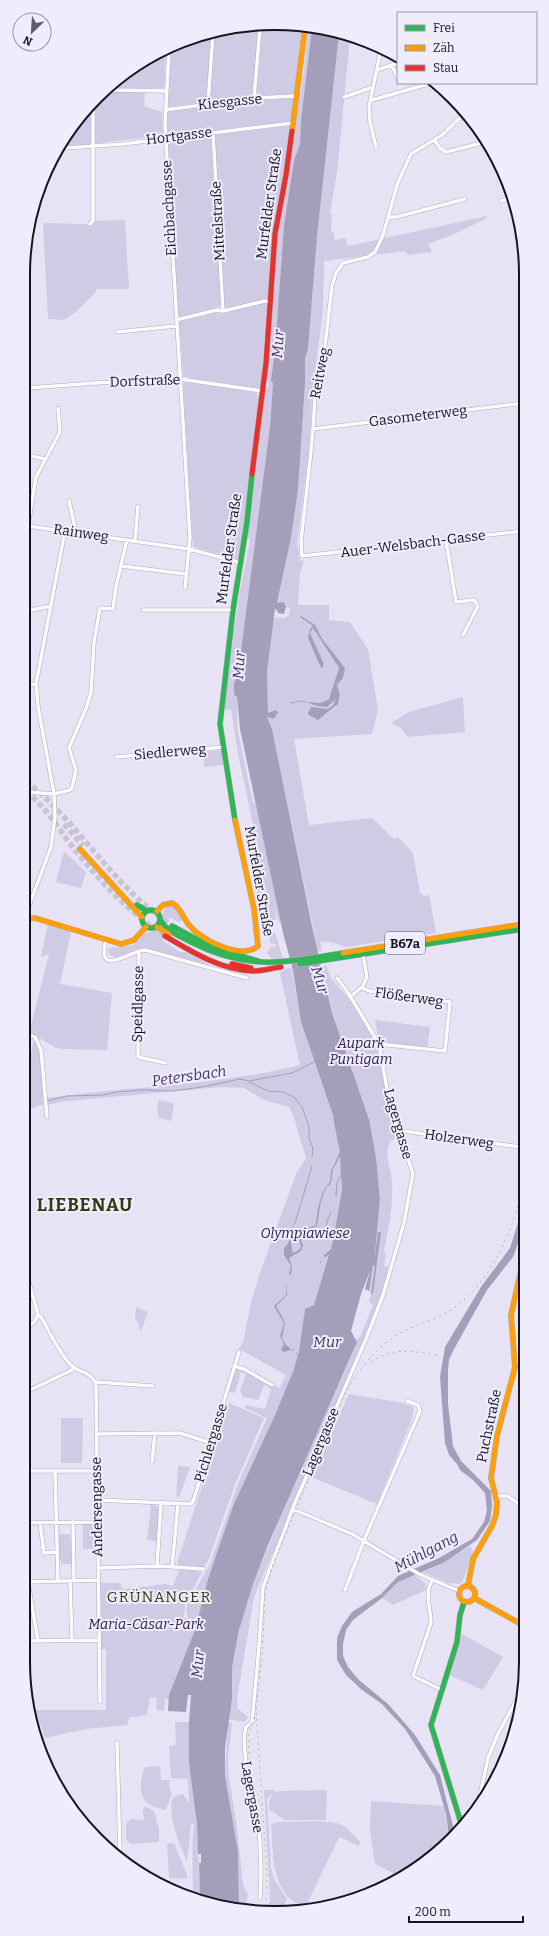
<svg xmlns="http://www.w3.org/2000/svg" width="549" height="1936" viewBox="0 0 549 1936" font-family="Bitter,serif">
	<rect width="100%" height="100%" fill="#e7e3f4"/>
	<path fill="#d0cbe4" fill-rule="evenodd" d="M225 28H258L253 96 251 98 211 102 210 100 214 32Z
		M262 28H302L294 93 292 95H260L257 91Z
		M308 28H312L301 120 300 144 294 160 284 225 270 426 238 674 237 726 253 803 256 802 281 923 278 920 275 910 276 920H272L268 926 263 929 258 900 261 899 258 897 250 848 253 824 238 754 231 709 225 710V700C228 667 234 634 238 602 241 580 248 559 250 538H247L255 454 264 391 269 385 268 380H266L277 236 304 71Z
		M211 34 206 102 169 107 167 105 171 50Z
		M339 34 350 38 337 173 330 213 332 214 331 233 334 232V240L345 238 348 246 487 216V218L452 235 428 244 432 252 408 255 405 251 324 261 323 310 312 398 310 444 297 543 300 560 304 561 300 574 298 605H329V620L350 622 368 649 378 710 372 734 294 739 309 825 372 818 394 839 398 837 413 853 420 892 423 896 429 895 436 933 346 947 335 943 320 941 322 951H318L272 729 267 717 274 719 278 715 268 714 267 671 272 620 277 617 284 618 289 616 290 608 286 607 284 602 277 604 291 538 298 490 305 384V359L308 349 317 237ZM313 627 320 633 323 640 345 668 343 678 337 685 340 694 336 707 325 715 315 708 328 709 336 701 335 699 318 706 329 699 339 668 313 628 310 633 324 664V668L320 667C317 653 309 643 310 629Z
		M166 52 164 88H112L135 66Z
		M110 90 145 91 144 106 162 112 163 134 161 136 97 143 95 142V106Z
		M291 98 294 100 291 120 288 122 170 135 168 134 167 114 168 111 231 103Z
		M91 109 92 144 68 147 65 135Z
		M289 126 291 127 273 233 268 299 227 309 225 307 214 135Z
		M209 135 211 138 221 305 219 307 180 317 178 315 168 142 170 140Z
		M125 220 129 289H96V292L76 312 64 320 48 319 43 223 88 224 89 221Z
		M265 303 267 305 261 386 258 388 184 377 183 375 179 323 181 321 215 313 219 314Z
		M186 382 254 392 259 397 240 560 193 547 183 384Z
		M463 697 465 732 408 737 401 728 391 723 409 712Z
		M222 750 224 765 204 767V752Z
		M64 851 86 872 81 888 56 882Z
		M172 906 177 910 183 920 179 922 170 918 165 925C161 920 161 913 166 907Z
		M48 924 71 931 60 984 112 993 107 1050 63 1049 56 1048 41 1039 38 1040 35 1035 29 1033 49 954 41 957Z
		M158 930 166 934 162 940 180 952H186L210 965 144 948 137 949 117 958 110 955 108 950 110 948 133 945 146 933Z
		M269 931 275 933 283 958 272 959 267 953 271 947 276 946V944L270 943Z
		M326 965 331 978 352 1003 377 1046 396 1138 391 1141C382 1151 392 1170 392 1183 393 1205 389 1229 384 1250L385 1255H386L384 1266 388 1267 382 1295 365 1336 254 1597 237 1698 238 1709 248 1717 245 1722 228 1719 232 1699V1668L241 1622 253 1584 298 1474 351 1357 356 1341 361 1335 373 1305 369 1302 371 1292 369 1291 380 1199 376 1157 369 1119 332 1013 322 966Z
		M292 968 301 1022 334 1118 333 1119 340 1150 342 1190 333 1240 331 1249 325 1254 326 1255 329 1253 314 1305 305 1310 299 1351 294 1369 275 1415 233 1506 208 1579 197 1623 190 1621 188 1618 186 1610 188 1603 210 1564 239 1481 267 1418 245 1408 246 1405 265 1409 271 1389 265 1384 258 1400 243 1397 240 1391 246 1374 241 1372 235 1393 229 1391 235 1368 237 1367 280 1388 286 1375 245 1352 238 1350 243 1342 252 1298 261 1270 296 1174 306 1158C304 1150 301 1143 299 1136 296 1125 295 1117 289 1107L264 1100 244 1088 222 1087 66 1101 47 1105 46 1098C131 1086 216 1086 300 1065L280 973 285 969Z
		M375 1020 430 1027 427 1050 379 1044Z
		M34 1038 40 1049 44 1104 25 1111V1104L29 1103 30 1058Z
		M159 1100 174 1103 171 1121 159 1118 157 1108Z
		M136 1307 148 1312 141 1331 135 1317Z
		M349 1394 404 1403 405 1404 411 1406 414 1409 412 1419 377 1504 311 1477Z
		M229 1403 264 1418 236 1482 208 1561 203 1568 179 1565 177 1563Z
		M61 1418H83L82 1463H61Z
		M178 1466 190 1467 179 1498 176 1494Z
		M151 1504 159 1507 157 1541 147 1540Z
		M86 1523 95 1524V1549H83V1525Z
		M57 1534H70L72 1564H61V1560H58Z
		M470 1546 473 1551 463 1581 460 1584 448 1583 423 1572 445 1562Z
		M180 1568 202 1572 185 1604 184 1618H187L189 1625 195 1630 169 1699H165L164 1711 156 1710 157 1698 150 1697 147 1715 130 1717 127 1725 85 1729 45 1738 40 1723 34 1716 33 1710H106V1649H99L98 1583H120L123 1589 166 1584 173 1586Z
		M414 1575 425 1583 426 1590 393 1605 382 1598 398 1582Z
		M462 1634 503 1657 483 1690 450 1675Z
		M175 1722H189V1764L197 1824 200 1897 193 1895C193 1872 191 1848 194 1824H191L187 1862C178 1840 169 1822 172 1798L178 1795 183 1794 189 1803 188 1779 171 1778 169 1746 176 1745Z
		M228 1722 232 1723 228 1757 229 1778 237 1827 243 1885 248 1895 245 1909 239 1907 238 1851 225 1776Z
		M160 1766 161 1780H172L169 1782 170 1791 172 1793 166 1810C140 1807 136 1789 145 1767Z
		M264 1790H276L267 1799 271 1868 274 1879 287 1899 283 1906 287 1909 267 1911 270 1899Z
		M327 1790 326 1820H285L272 1811H269V1801L273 1793 278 1791Z
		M371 1801 444 1806 449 1836 428 1861 399 1876 375 1864 370 1830Z
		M145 1806 154 1811 157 1819 156 1820 159 1828V1842L131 1844 126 1840V1824L130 1819 144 1820 143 1811Z
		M315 1821C341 1823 342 1821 360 1842L359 1846 339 1837 306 1906 301 1907C297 1903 292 1901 288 1897 271 1876 273 1849 271 1824L279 1822Z
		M174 1843 187 1874V1879L169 1878 167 1844Z"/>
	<path fill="#a49eba" d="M312 28H323L339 34 317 237 308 349 305 359V384L298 490 291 538 277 603 284 602 286 607 284 614 278 613 276 609H275L267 671 268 713 276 710 278 713 274 719 267 717 272 729 312 926 332 1013 369 1119 376 1157 380 1199 374 1263 378 1232H381L373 1293 371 1294 375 1266 373 1265 369 1291 365 1289 370 1271 361 1294 351 1331 357 1342 268 1545 253 1584 239 1630 232 1668V1699L225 1748V1776L238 1851 239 1907 200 1897 199 1863H201V1854H198L197 1824 189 1764V1722L191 1695H188L186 1712 168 1711V1709L169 1695 195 1630 208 1579 233 1506 275 1415 294 1369 299 1351 305 1309 314 1305 329 1254 326 1257 323 1256 331 1249 333 1240 342 1190 340 1156 333 1169 331 1183 326 1188 321 1201 317 1226 302 1232 301 1241 303 1245 301 1251 289 1258 292 1266 291 1275 289 1274 291 1266 284 1255V1248C293 1241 289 1230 295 1222 290 1233 290 1242 293 1253L299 1250 301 1247 299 1240 301 1231 316 1225C317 1212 320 1191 330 1182L331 1171 340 1152 333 1118H334L301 1022 293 970 283 933 240 729 237 696H235L234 692V683L238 674 270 426 273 383 271 381 275 351 284 225 294 160 300 144 301 120Z
		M301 616 315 625 323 640 345 668 343 678 337 685 340 694 338 704 318 720 309 715 308 713 311 707 328 709 333 705 336 699 327 707 318 706 305 702 321 703 329 699 339 668 313 628 310 633 324 664 323 668H321L308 638 310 629 313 626 300 617Z
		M522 1210V1232L513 1257 487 1290 454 1349 449 1360 448 1370V1404L453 1446 461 1461 491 1491 492 1507 490 1521 477 1540 445 1562 398 1582 382 1598 353 1620 346 1630 343 1644V1656L348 1667 359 1680 388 1704 403 1721 415 1735 440 1775 454 1830 449 1836 446 1814 435 1776 405 1729 382 1704 362 1690 346 1675 337 1660V1638L342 1626 352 1612 381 1594 398 1576 439 1558 472 1539 484 1522 487 1510 485 1493 473 1480 460 1470 457 1464 449 1455 445 1443 440 1377 445 1347 481 1287 510 1248Z
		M287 1282V1295L276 1306 285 1322 282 1338 286 1345 290 1348V1350L284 1352 281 1350 284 1344 280 1336 284 1323 274 1306 286 1295Z"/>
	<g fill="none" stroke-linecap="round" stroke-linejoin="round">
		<path stroke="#a49eba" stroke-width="1" d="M291 703 300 701 306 702
			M249 1082 268 1091 284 1092 295 1098 302 1107 309 1126V1138L313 1149 312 1157
			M47 1101 67 1096 103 1095 117 1092 142 1090 173 1091 202 1087 240 1079 249 1081 292 1073 314 1062
			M25 1107H27
			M336 1196 337 1183 342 1173
			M295 1223 312 1166
			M326 1233 327 1221 331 1212
			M320 1263 321 1261
			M291 1350H294
			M296 1353 299 1356"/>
		<path stroke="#c8c4d4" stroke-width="5.5" stroke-dasharray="5.5 3" stroke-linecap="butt" d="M26 781C80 824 114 888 172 926
			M26 791C46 807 59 830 75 850 101 883 130 913 165 936
			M64 824 83 846"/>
		<g stroke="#afabba" stroke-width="4.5">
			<path id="street" d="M169 51 165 125 190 538 185 588
				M392 65 397 77
				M377 70 398 63
				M111 90 166 91
				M344 97 373 87
				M254 98 260 28
				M372 100 432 83
				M208 104 213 33
				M165 110 254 98 296 96
				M466 112 442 135 411 154 398 182 383 235 375 252 368 257 343 263 336 273 332 286 322 372C313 390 315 408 313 428 310 466 305 504 301 541L302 556 523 531
				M213 132 223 311 265 301 270 302
				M435 141 440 148 446 152 486 142
				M376 147 370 122 369 107 381 49
				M65 148 123 144 293 123
				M60 149 65 148 64 139
				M501 201 511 198
				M388 217H396L465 199
				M90 224 93 221V108
				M176 320 217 310 223 311
				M117 332 176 326
				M27 388 96 383 180 379 262 391
				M313 429 524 403
				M27 455 45 459
				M69 501 76 532
				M28 526 189 549 241 563
				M27 532 36 477 60 432 58 408
				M446 540 456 602 474 600 478 606 463 635
				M135 541 138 506
				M121 566 186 574
				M143 610H233
				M27 611 51 606
				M26 685 36 684
				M116 757 224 747
				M26 792 54 794 70 790 72 788 76 770 69 748 87 706 91 692 94 642 100 608 113 609 116 586 127 540
				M27 918V911L51 847 55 817 54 794 38 706 36 684 65 531
				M106 940C96 980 131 950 145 950L247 978
				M139 951 138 1057 166 1063
				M361 988 370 991 450 1002 445 1051 379 1044
				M350 997 363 986 367 977 363 955
				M25 1033 35 1037 41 1050 47 1117
				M397 1130 472 1141 522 1147
				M38 1315 41 1317C50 1332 58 1352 71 1365 79 1373 94 1372 96 1386L100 1702
				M24 1331 35 1321 38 1314 24 1265
				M516 1362H522
				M234 1366 244 1369 272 1385
				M96 1382 153 1386
				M24 1393 72 1370 74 1367
				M97 1434 180 1433 211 1443
				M152 1462 155 1432
				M24 1471H97
				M55 1471 58 1581
				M496 1496H507L522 1506
				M98 1500 190 1504 193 1502 239 1352
				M293 1509 352 1534 419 1574 459 1591
				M40 1522 44 1553 57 1552
				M73 1522 74 1581
				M23 1523 98 1522
				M23 1553 38 1641
				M157 1566 161 1504
				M172 1567 178 1504
				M98 1568 159 1566 204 1569
				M70 1581 72 1641
				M432 1581C424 1594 431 1609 431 1623L413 1676 442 1690
				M345 1590 365 1538 420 1411 418 1405 407 1401
				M23 1594 29 1582 98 1580
				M23 1641 98 1640
				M35 1722 52 1774
				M117 1742 120 1854
				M478 1804 488 1758 498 1734 521 1691
				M460 1819 466 1817
				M260 1898 261 1872 259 1818 247 1782 244 1737 246 1727 252 1722 259 1647 263 1587 294 1505 366 1339 383 1295 404 1223 413 1173 397 1130 386 1084 379 1044 347 991 337 978"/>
		</g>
		<g stroke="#afabba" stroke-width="6">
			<path id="fast" d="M235 820 220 724 233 610 247 522 252 474
				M137 905 147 911
				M142 919a9 9 0 1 1 18 0a9 9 0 1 1-18 0Z
				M161 921C168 932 180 936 191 942 248 971 283 963 343 953
				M172 926 213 948 258 961
				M300 964 523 929
				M461 1823 431 1725 457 1642 460 1615 464 1602"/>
		</g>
		<g stroke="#afabba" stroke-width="6">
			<path id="slow" d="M292 131 305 28
				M80 849 142 917
				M157 911 163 905 172 903C182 908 183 920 191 927 203 941 242 960 258 946L254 909 235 820
				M25 919 35 918 121 944 134 940 146 927
				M157 927 169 934
				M343 953 523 924
				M459 1594a8 8 0 1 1 16 0a8 8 0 1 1-16 0Z
				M468 1586 473 1559 492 1526 496 1515 497 1502 491 1478 497 1436 515 1367 511 1315 522 1266
				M474 1598 521 1624"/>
		</g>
		<g stroke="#afabba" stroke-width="6">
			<path id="jam" d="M252 474 266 363 275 234 286 175 292 131
				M165 936C192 952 221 970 253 971 263 971 272 968 281 967
				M232 964 251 968"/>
		</g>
		<use href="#street" stroke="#fbfbfd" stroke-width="3.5"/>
		<use href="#fast" stroke="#30b455" stroke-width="5"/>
		<use href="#slow" stroke="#ff9f0a" stroke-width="5"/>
		<use href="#jam" stroke="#e5322d" stroke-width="5"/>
		<path stroke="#b7b6bb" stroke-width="1" stroke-dasharray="2 4" stroke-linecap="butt" d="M371 1362C392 1347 413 1351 437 1355
			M254 1717C252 1722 250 1727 249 1732 247 1750 252 1791 262 1806
			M264 1912 267 1895V1874L256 1711 263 1646 265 1595 271 1569 341 1403C352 1376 378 1344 404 1331 420 1323 439 1319 454 1308 490 1283 511 1234 522 1192"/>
	</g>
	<g text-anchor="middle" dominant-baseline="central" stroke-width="4" stroke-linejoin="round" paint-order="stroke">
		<rect fill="#efecfb" stroke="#585562" stroke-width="1" x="385" y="932" width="40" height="22" rx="3"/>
		<g font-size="13" font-weight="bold" fill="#171421">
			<text x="405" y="943">B67a</text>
		</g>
		<g font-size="14" fill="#171421" stroke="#efecfb">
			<text transform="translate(230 102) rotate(-6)">Kiesgasse</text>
			<text transform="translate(179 136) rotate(-7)">Hortgasse</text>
			<text transform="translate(269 204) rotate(-82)">Murfelder Straße</text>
			<text transform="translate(169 208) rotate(-93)">Eichbachgasse</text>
			<text transform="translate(218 221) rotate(-93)">Mittelstraße</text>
			<text transform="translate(320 373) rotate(-79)">Reitweg</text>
			<text transform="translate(145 381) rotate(-2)">Dorfstraße</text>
			<text transform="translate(418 416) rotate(-7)">Gasometerweg</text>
			<text transform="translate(81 533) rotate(8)">Rainweg</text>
			<text transform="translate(413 544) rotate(-7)">Auer-Welsbach-Gasse</text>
			<text transform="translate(229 549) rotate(-82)">Murfelder Straße</text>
			<text transform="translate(170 752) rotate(-5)">Siedlerweg</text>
			<text transform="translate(259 881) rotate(80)">Murfelder Straße</text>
			<text transform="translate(409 997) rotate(8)">Flößerweg</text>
			<text transform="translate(138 1004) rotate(-89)">Speidlgasse</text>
			<text transform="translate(398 1124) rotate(74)">Lagergasse</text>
			<text transform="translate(459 1139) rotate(8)">Holzerweg</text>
			<text transform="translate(489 1426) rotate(-78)">Puchstraße</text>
			<text transform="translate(321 1442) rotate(-67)">Lagergasse</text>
			<text transform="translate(211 1443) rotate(-73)">Pichlergasse</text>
			<text transform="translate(97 1507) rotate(-91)">Andersengasse</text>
			<text transform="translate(252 1797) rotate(80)">Lagergasse</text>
		</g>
		<g font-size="14" font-style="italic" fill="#2f214d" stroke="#efecfb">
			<text x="361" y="1043">Aupark<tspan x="361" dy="16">Puntigam</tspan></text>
			<text x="305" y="1233">Olympiawiese</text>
			<text x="146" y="1624">Maria-Cäsar-Park</text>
		</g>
		<g font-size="15" font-style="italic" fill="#423563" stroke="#efecfb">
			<text transform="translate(278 344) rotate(-86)">Mur</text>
			<text transform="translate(239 665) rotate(-86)">Mur</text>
			<text transform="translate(320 980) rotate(73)">Mur</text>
			<text transform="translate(189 1076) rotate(-8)">Petersbach</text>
			<text x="327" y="1342">Mur</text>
			<text transform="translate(426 1552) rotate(-28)">Mühlgang</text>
			<text transform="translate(198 1664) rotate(-84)">Mur</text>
		</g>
		<g font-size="15" letter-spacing="1" fill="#343911" stroke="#efecfb">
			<text x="159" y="1597">GRÜNANGER</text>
		</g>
		<g font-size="18" font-weight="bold" letter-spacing="1" fill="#343911" stroke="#efecfb">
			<text x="85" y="1205">LIEBENAU</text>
		</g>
	</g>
	<path d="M0 0H549V1936H0ZM274 30H275A244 244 0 0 1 519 274V1662A244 244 0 0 1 275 1906H274A244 244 0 0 1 30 1662V274A244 244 0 0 1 274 30Z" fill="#efecfb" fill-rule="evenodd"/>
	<path fill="none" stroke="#171421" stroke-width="2" d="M274 30H275A244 244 0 0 1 519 274V1662A244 244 0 0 1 275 1906H274A244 244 0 0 1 30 1662V274A244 244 0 0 1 274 30Z"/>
	<rect x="397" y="12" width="140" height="72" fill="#efecfb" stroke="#9996a4"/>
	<rect x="405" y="25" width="20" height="6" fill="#30b455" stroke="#9996a4"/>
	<text x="433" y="32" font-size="12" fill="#171421">Frei</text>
	<rect x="405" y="45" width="20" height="6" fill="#ff9f0a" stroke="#9996a4"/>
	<text x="433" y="52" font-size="12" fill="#171421">Zäh</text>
	<rect x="405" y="65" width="20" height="6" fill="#e5322d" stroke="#9996a4"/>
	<text x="433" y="72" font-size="12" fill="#171421">Stau</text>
	<g transform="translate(32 32) rotate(205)"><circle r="19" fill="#efecfb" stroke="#9996a4"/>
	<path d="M0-3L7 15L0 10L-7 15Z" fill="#605c6b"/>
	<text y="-6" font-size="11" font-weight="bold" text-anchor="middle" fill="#171421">N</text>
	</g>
	<path d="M409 1916v6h114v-6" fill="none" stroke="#171421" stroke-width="2"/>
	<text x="415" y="1916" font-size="12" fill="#171421" stroke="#efecfb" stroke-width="3" paint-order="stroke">200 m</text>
</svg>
